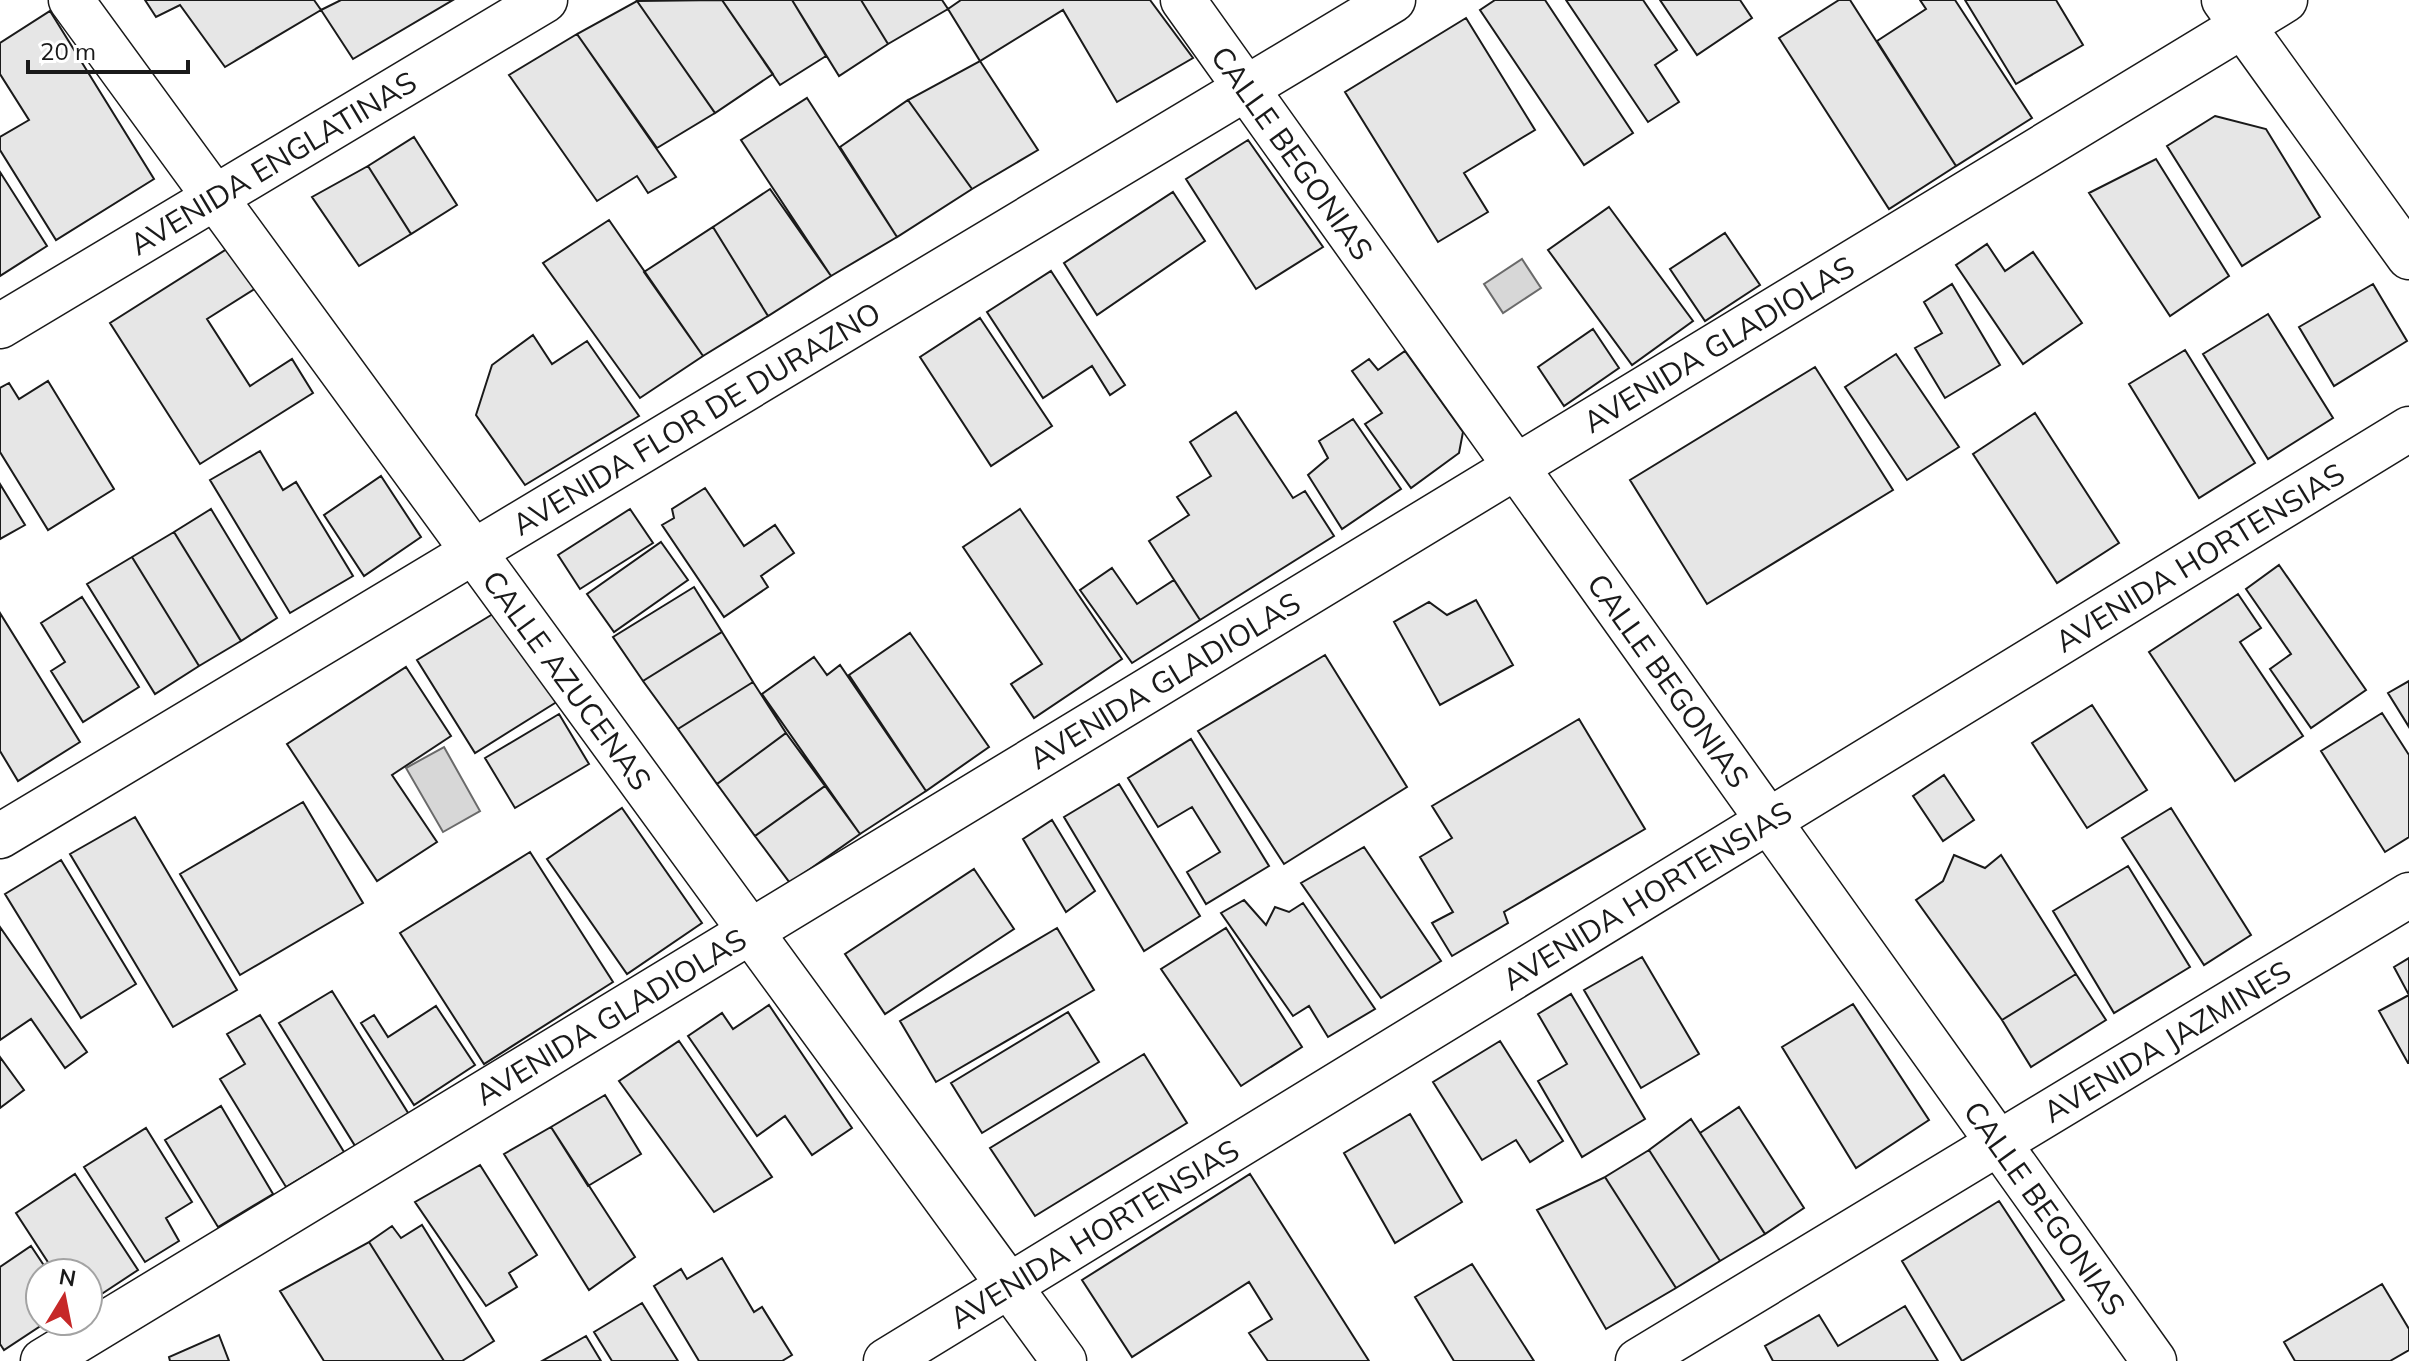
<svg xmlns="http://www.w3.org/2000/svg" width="2409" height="1361" viewBox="0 0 2409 1361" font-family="Mulish,sans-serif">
	<rect width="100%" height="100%" fill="#fff"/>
	<path fill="#d7d7d7" stroke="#6a6a6a" stroke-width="2" d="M1522 259 1541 288 1503 313 1484 284Z
		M444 747 480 811 443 832 406 768Z"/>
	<path fill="#e6e6e6" stroke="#1a1a1a" stroke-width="2" d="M145 0H314L321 10 225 67 180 5 156 17Z
		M341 0H453L353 59 321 10Z
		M722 0 773 74 715 113 637 1Z
		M722 0H792L826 56 780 85Z
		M792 0H861L888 44 839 76Z
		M861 0H942L948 9 888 44Z
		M961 0H1150L1193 58 1117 102 1063 10 980 61 948 9Z
		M1495 0H1545L1633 133 1584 165 1480 10Z
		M1566 0H1643L1677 50 1655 65 1679 102 1648 122Z
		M1660 0H1740L1752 18 1697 55Z
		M1839 0H1850L1956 166 1889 209 1779 38Z
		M1920 0H1955L2032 118 1956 166 1877 41 1926 9Z
		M1965 0H2056L2083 45 2016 84Z
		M637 1 715 113 657 148 577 34Z
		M50 11 154 179 56 240 0 150V137L29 120 0 74V43Z
		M1466 18 1535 130 1464 173 1488 212 1438 242 1345 92Z
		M577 34 676 177 648 193 637 176 597 201 509 75Z
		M980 61 1038 150 972 189 908 100Z
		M807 98 897 237 831 276 741 140Z
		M908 100 972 189 897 237 840 147Z
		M2215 116 2266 129 2320 217 2242 266 2167 146Z
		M414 137 457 205 411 234 368 166Z
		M1248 140 1323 247 1256 289 1186 179Z
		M2156 159 2229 276 2170 316 2089 193Z
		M368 166 411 234 359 266 312 197Z
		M0 172 47 246 0 276Z
		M770 189 831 276 768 316 713 227Z
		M1173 192 1205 241 1097 315 1064 263Z
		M1609 207 1693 321 1632 365 1548 250Z
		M609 220 703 356 640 398 543 263Z
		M713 227 768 316 703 356 644 272Z
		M1725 233 1760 285 1705 321 1670 269Z
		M1987 244 2005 271 2033 252 2082 323 2023 364 1956 265Z
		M230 247 256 288 207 319 250 386 292 359 313 393 200 464 110 323Z
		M1051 271 1125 385 1110 395 1092 366 1043 398 987 312Z
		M1952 284 2000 365 1945 398 1915 348 1942 333 1924 302Z
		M2373 284 2407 341 2334 386 2299 327Z
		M2268 314 2333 418 2268 459 2203 354Z
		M980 318 1052 426 991 466 920 357Z
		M1593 329 1619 368 1564 406 1538 367Z
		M533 335 552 364 587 341 639 416 525 485 476 415 492 365Z
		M2185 350 2255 463 2199 498 2129 384Z
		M1405 351 1463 432 1459 453 1411 488 1365 424 1382 413 1352 371 1369 359 1378 370Z
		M1896 354 1959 447 1907 480 1845 387Z
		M1815 367 1893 490 1707 604 1630 480Z
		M48 381 114 489 48 530 0 452V388L9 383 19 399Z
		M1236 412 1293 498 1305 491 1334 536 1200 620 1149 541 1189 515 1177 497 1211 476 1190 442Z
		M2035 413 2119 543 2057 583 1973 454Z
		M1353 419 1401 489 1342 529 1308 475 1328 458 1319 441Z
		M260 451 283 490 296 482 353 576 290 613 210 480Z
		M381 476 421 537 364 576 324 515Z
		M0 484 25 525 0 539Z
		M705 488 744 546 775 525 794 553 761 576 768 587 724 617 662 525 674 518 672 509Z
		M211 509 277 618 241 641 174 532Z
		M630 509 653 543 580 589 558 555Z
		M1020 509 1122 659 1034 718 1011 684 1042 664 963 547Z
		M174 532 241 641 199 666 132 557Z
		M661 542 688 580 614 632 587 594Z
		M132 557 199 666 155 694 87 584Z
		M2279 565 2366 690 2311 728 2270 669 2291 654 2246 589Z
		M1112 568 1137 604 1174 580 1200 620 1132 663 1080 590Z
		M694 587 722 632 643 681 613 637Z
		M2238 594 2261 628 2240 642 2303 736 2235 781 2149 652Z
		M82 597 139 687 83 722 51 671 65 662 41 623Z
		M1476 600 1513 665 1440 705 1394 622 1429 602 1447 615Z
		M506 606 563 698 475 753 417 660Z
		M0 613 80 742 18 781 0 751Z
		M722 632 753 682 678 729 643 681Z
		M910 633 989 747 926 791 849 675Z
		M1325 655 1407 787 1284 864 1198 731Z
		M814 657 827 675 840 665 926 791 860 834 762 694Z
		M406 667 451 736 392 775 437 842 377 881 287 744Z
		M2409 681V727L2388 693Z
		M753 682 786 733 717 784 678 729Z
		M2092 705 2147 790 2087 828 2032 743Z
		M2382 713 2409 755V837L2385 852 2321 751Z
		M559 714 589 764 515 808 485 758Z
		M1579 719 1645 829 1504 912 1508 923 1452 956 1432 923 1453 912 1420 857 1452 838 1432 806Z
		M786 733 825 786 755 836 717 784Z
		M1191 739 1269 866 1206 904 1187 872 1220 852 1192 807 1158 827 1128 778Z
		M1944 775 1974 820 1943 841 1913 796Z
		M1119 784 1200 916 1144 951 1064 817Z
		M825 786 860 834 790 883 755 836Z
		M303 802 363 903 240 975 180 874Z
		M622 808 702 923 627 974 547 859Z
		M2171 808 2251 935 2204 965 2122 838Z
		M135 817 237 990 173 1027 70 854Z
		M1052 820 1095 891 1066 912 1023 839Z
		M1364 847 1441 961 1381 998 1301 883Z
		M530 852 613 982 484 1064 400 933Z
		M1954 855 1985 868 2001 855 2076 974 2002 1020 1916 900 1943 881Z
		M61 860 136 984 81 1018 5 894Z
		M2128 866 2190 967 2114 1013 2053 911Z
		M974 869 1014 929 885 1014 845 954Z
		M1244 900 1266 925 1275 907 1289 912 1303 903 1375 1009 1328 1037 1309 1006 1293 1016 1221 913Z
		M0 927 87 1052 65 1068 31 1019 0 1040Z
		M1057 928 1094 990 936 1082 900 1021Z
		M1226 928 1302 1047 1241 1086 1161 969Z
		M1642 957 1699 1054 1641 1088 1584 990Z
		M2409 958V1063H2408L2379 1011 2409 995 2394 967Z
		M2076 974 2106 1020 2031 1067 2002 1020Z
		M332 991 410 1116 357 1149 279 1023Z
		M1571 994 1645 1119 1582 1157 1538 1081 1567 1064 1538 1014Z
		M1853 1004 1929 1120 1856 1168 1782 1047Z
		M769 1005 852 1128 812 1155 785 1116 757 1136 688 1036 722 1013 733 1029Z
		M436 1006 475 1065 414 1105 361 1023 374 1015 388 1037Z
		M1068 1012 1099 1062 982 1133 951 1083Z
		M260 1015 344 1152 286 1187 220 1079 245 1064 227 1034Z
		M679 1041 772 1177 714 1212 619 1081Z
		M1500 1041 1563 1141 1530 1162 1516 1140 1482 1160 1433 1082Z
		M1144 1054 1187 1123 1035 1216 990 1148Z
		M0 1057 24 1090 0 1108Z
		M605 1095 641 1154 588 1186 551 1127Z
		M221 1106 273 1194 218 1227 165 1140Z
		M1739 1107 1804 1208 1765 1234 1700 1133Z
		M1410 1114 1462 1202 1395 1243 1344 1153Z
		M1691 1119 1765 1234 1720 1261 1649 1150Z
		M551 1127 635 1257 589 1290 504 1154Z
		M146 1128 192 1202 166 1218 179 1241 145 1262 84 1167Z
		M1649 1150 1720 1261 1676 1288 1605 1177Z
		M480 1165 537 1255 509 1273 517 1287 486 1306 415 1202Z
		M75 1174 138 1270 88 1303V1273H55L16 1213Z
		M1250 1174 1369 1361H1268L1249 1333 1272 1319 1249 1282 1132 1357 1082 1280Z
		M1605 1177 1676 1288 1606 1329 1537 1210Z
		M1999 1201 2064 1300 1962 1361 1902 1261Z
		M422 1225 494 1341 462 1361H444L369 1242 392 1226 401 1238Z
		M369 1242 444 1361H324L280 1291Z
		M31 1246 49 1273H40V1321H48L4 1350 0 1344V1267Z
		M722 1258 754 1312 762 1307 792 1355 782 1361H699L654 1286 681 1269 687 1279Z
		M1472 1264 1534 1361H1454L1415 1297Z
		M2382 1284 2409 1329V1350L2390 1361H2295L2284 1342Z
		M642 1303 678 1361H612L594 1332Z
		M1905 1306 1938 1361H1773L1765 1346 1819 1315 1838 1346Z
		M219 1335 229 1361H170L169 1357Z
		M586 1336 601 1361H542Z"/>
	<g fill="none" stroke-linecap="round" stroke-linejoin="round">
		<g stroke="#1a1a1a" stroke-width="47">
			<g id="minor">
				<path id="s1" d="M71 0 1064 1361"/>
				<path id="s2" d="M1183 0 2154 1361"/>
				<path d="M2224 0 2409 257"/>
				<path id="s3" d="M0 326 545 0"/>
				<path id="s4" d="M0 836 1393 0"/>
				<path id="s5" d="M43 1361 2285 0"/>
				<path id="s6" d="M886 1361 2409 429"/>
				<path id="s7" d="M1638 1361 2409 895"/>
			</g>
		</g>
		<use href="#minor" stroke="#fff" stroke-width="44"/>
	</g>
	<g text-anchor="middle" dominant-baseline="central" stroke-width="6" stroke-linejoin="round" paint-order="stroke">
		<g font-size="30" fill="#1a1a1a" stroke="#fff">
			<text stroke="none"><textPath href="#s2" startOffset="188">CALLE BEGONIAS</textPath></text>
			<text stroke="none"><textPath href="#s3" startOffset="318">AVENIDA ENGLATINAS</textPath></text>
			<text stroke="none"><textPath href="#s5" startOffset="1960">AVENIDA GLADIOLAS</textPath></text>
			<text stroke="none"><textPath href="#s4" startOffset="812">AVENIDA FLOR DE DURAZNO</textPath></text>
			<text stroke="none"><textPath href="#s6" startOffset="1540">AVENIDA HORTENSIAS</textPath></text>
			<text stroke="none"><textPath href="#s1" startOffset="842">CALLE AZUCENAS</textPath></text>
			<text stroke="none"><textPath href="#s2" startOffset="836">CALLE BEGONIAS</textPath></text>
			<text stroke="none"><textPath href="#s5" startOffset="1312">AVENIDA GLADIOLAS</textPath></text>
			<text stroke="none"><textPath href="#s6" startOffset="892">AVENIDA HORTENSIAS</textPath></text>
			<text stroke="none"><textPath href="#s5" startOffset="664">AVENIDA GLADIOLAS</textPath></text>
			<text stroke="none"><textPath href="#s7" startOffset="618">AVENIDA JAZMINES</textPath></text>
			<text stroke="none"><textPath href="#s2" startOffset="1484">CALLE BEGONIAS</textPath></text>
			<text stroke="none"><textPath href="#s6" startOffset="244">AVENIDA HORTENSIAS</textPath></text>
		</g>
	</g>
	<g transform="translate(64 1297) rotate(10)"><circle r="38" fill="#ffffff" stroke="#a3a3a3" stroke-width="2"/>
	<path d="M0-6L14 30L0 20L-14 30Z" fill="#c62828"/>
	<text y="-12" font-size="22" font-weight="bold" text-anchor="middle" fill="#1a1a1a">N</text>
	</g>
	<path d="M28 60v12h160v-12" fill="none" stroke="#1a1a1a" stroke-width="4"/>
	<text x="40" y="60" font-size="24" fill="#1a1a1a" stroke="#ffffff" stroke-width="6" paint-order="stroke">20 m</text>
</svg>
